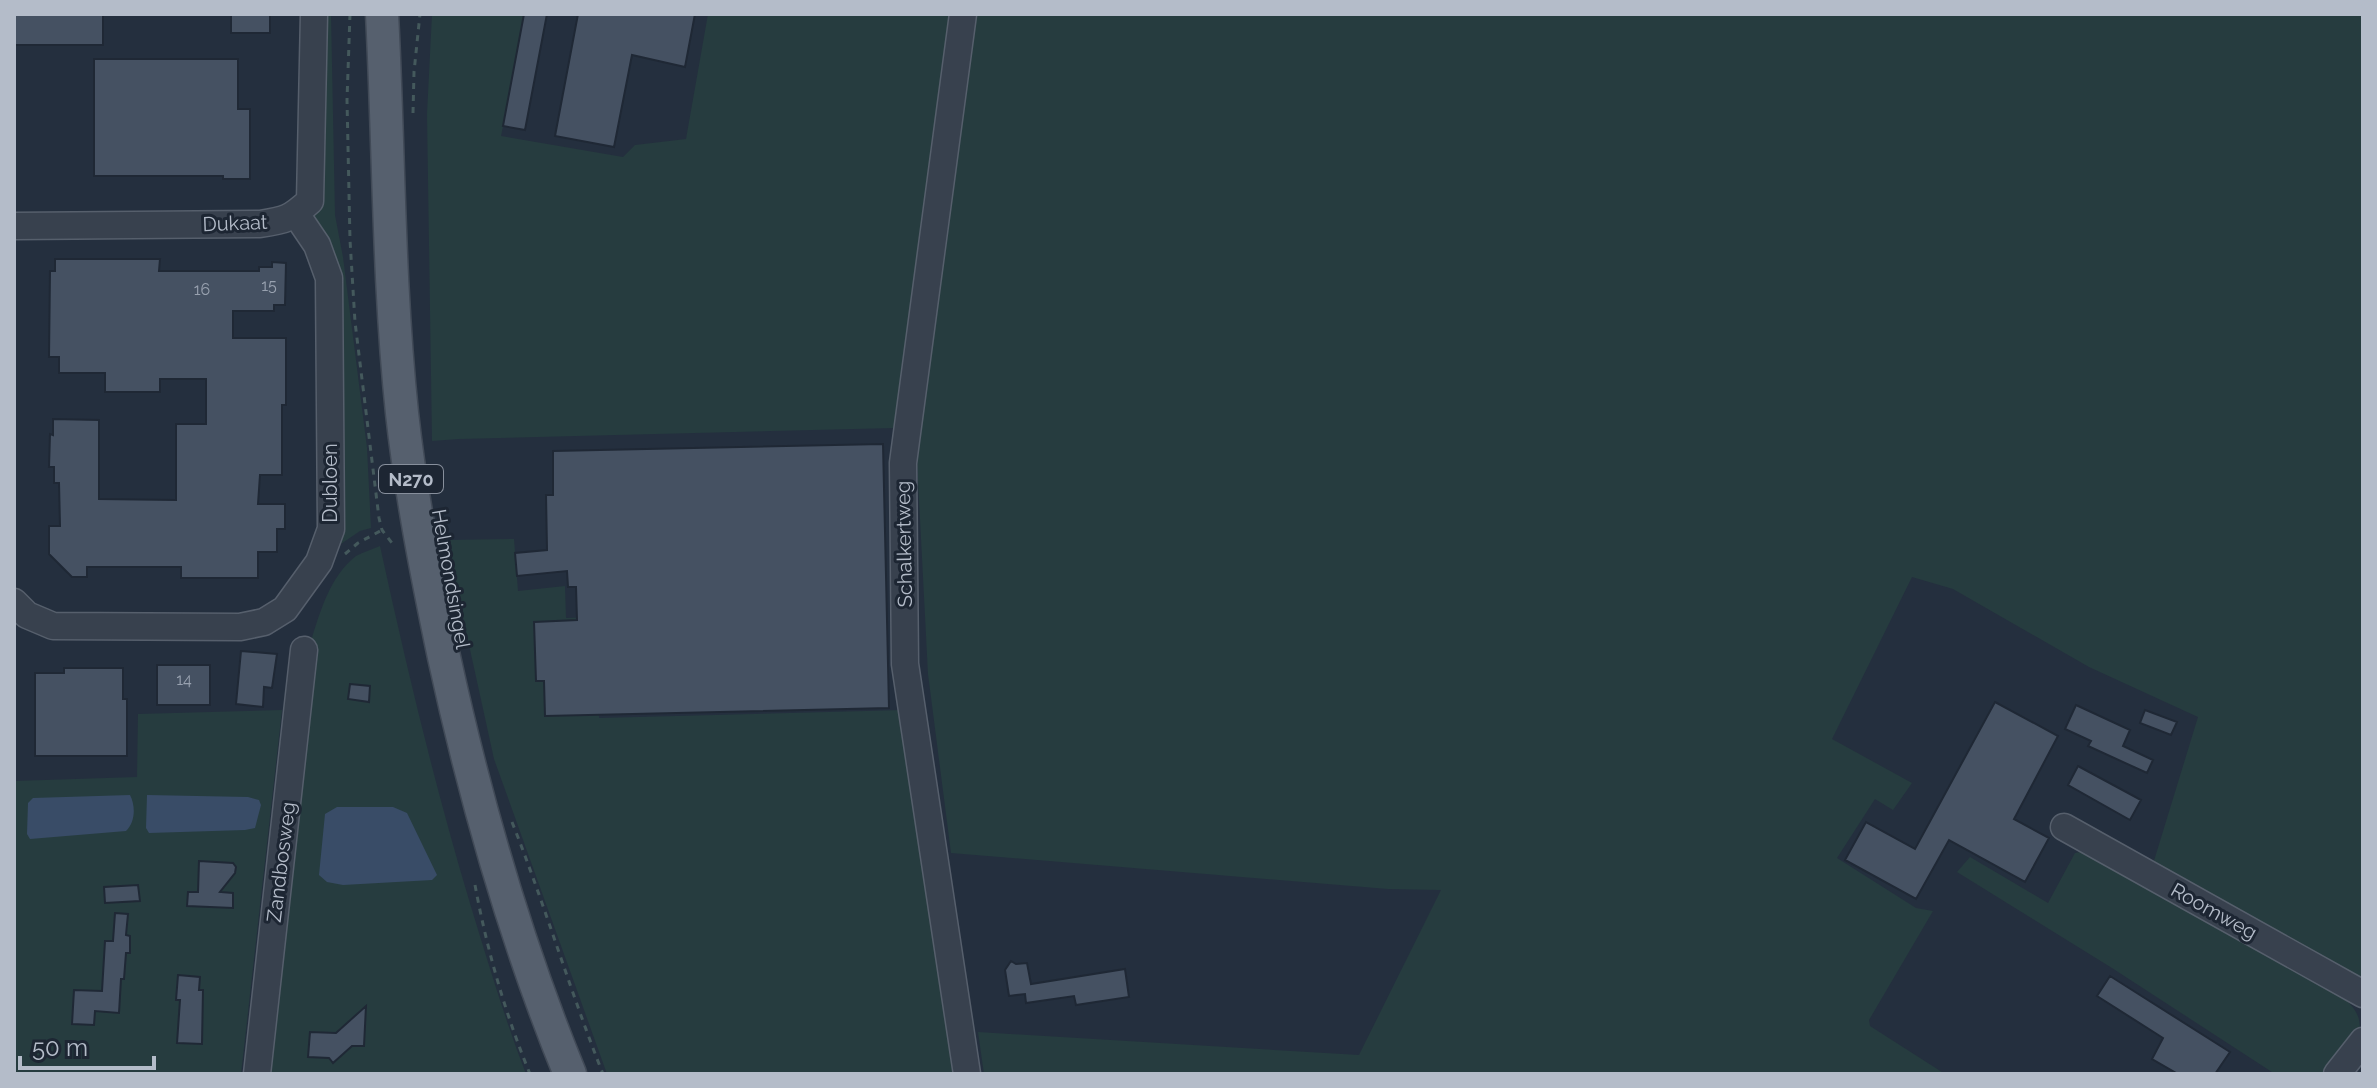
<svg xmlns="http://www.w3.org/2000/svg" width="2377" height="1088" viewBox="0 0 2377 1088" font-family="Raleway,sans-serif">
	<rect width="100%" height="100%" fill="#242f3e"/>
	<path fill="#263c3f" d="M322 14H331L335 215 343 257 367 448 371 528 360 531 335 548 314 201Z
		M432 14H526L501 136 623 157 635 145 686 139 708 14H950L895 428 459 439 432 441 427 114Z
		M973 14H2363V989L2153 864 2198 717 2089 667 1953 589 1912 577 1832 739 1912 783 1893 810 1875 799 1837 858 1916 908 1933 911 1869 1020 1870 1026 1945 1074H984L978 1032 1359 1055 1441 890 1388 889 951 853 928 674 917 461 925 377Z
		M514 539 518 591 565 586 566 618 598 617 599 718 903 710 956 1074H607L494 759 446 540Z
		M380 546C406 665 434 783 469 900 487 959 504 1017 526 1074H268L311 641C320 612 330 576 356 556 363 552 373 549 380 546Z
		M282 710 241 1074H14V781L137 777 138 714Z
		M2094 849 2345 999C2377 1028 2350 1049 2328 1074H2275L2112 968 1957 872 1970 857 2048 903 2075 853Z"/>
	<path fill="#394c67" d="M130 795C136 807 135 822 126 831L30 839 27 834 28 803 33 798Z
		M147 795 248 797 259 800 261 805 255 828 245 830 149 833 146 828Z
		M337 807H393L407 813 437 875 432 880 343 885 327 882 319 875 325 814Z"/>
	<path fill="#455162" stroke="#1f2835" stroke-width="2" d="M14 14H103V45H14Z
		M231 14H270V33H231Z
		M524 14H547L525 130 503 126Z
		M578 14H695L685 67 632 55 614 147 555 136Z
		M94 59H238V109H250V179H223V176H94Z
		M55 259H160L159 271H259V267H272V262L286 263 285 305H274V311H233V338H286V405H282V475H260L258 504H285V529H277V552H258V578H181V567H87V577H72L49 554V526H60L59 483H54V467H49L50 434 53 435V419L99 420V499L176 500V424H206V379H160V392H105V373H59V357H49L50 271H55Z
		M883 444 889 708 545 716 544 681H536L534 622 577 620 576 587H568L567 571 517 576 515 553 547 550 546 495H553V451Z
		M241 651 277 654 272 688 264 687 263 707 236 704Z
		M157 665H210V705H157Z
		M64 668H123V699H127V756H35V673H64Z
		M350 684 370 686 369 702 348 699Z
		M1995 702 2058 736 2014 819 2049 838 2025 882 1949 840 1916 899 1845 860 1866 822 1915 849Z
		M2076 705 2130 730 2123 746 2153 760 2147 773 2088 746 2091 741 2065 729Z
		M2145 710 2177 722 2171 735 2140 723Z
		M2078 766 2141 800 2130 820 2068 785Z
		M199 861 233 863 236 867 235 873 220 892 233 893V908L187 906 188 892H198Z
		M138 885 140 901 105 903 104 887Z
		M115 913 128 914 126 935 130 936V953H126L124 979H121L119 1013 95 1011 94 1025 72 1024 74 990 102 991 105 941H113Z
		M1011 961 1016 964 1027 963 1031 984 1125 969 1129 997 1076 1005 1074 996 1026 1003 1025 994 1009 996 1005 970Z
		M178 975 200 977 199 990H203L202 1044 177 1043 180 1000H176Z
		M2110 976 2230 1052 2215 1074H2178L2152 1059 2163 1038 2097 996Z
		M366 1006 364 1046H352L333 1063 329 1058 308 1057 310 1032 336 1033Z"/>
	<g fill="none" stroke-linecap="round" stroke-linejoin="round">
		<g stroke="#565f6c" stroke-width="29">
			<path id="minor" d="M963 14 903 463 905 664 967 1074
				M14 226 260 224C286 220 290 219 310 201L314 14
				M14 602 27 615 53 626 240 627 264 622 285 609 319 562 331 529 329 278 317 245 296 214
				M2064 827 2363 994
				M257 1074 304 650
				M2337 1074 2363 1041"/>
		</g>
		<g stroke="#414a57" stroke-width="35">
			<path id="major" d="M382 14C389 147 388 280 402 413 411 495 427 576 444 657 475 799 515 940 570 1074"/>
		</g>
		<path stroke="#44595c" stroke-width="3" stroke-dasharray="6 6" stroke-linecap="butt" d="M350 14 347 100 350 240 355 322 379 518 382 530 395 547
			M413 113 414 72 420 14
			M345 554 358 543 382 530
			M512 822C545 905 570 991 603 1074
			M475 885C487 950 505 1013 530 1074"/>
		<use href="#minor" stroke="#38414e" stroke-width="26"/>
		<use href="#major" stroke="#56606e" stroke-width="32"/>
	</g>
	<g text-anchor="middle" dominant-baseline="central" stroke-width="6" stroke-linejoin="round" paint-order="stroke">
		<g font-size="16" fill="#98a1af">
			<text x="269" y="285">15</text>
			<text x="202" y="289">16</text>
			<text x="184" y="679">14</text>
		</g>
		<rect fill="#1d2633" stroke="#878f9c" stroke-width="2" x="379" y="465" width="64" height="28" rx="6"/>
		<g font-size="18" font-weight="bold" fill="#b4bcc9">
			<text x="411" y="479">N270</text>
		</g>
		<g font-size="20" fill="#b4bcc9" stroke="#1d2633">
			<text transform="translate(235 223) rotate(-2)">Dukaat</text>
			<text transform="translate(330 483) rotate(-90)">Dubloen</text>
			<text transform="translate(904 544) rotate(-91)">Schalkertweg</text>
			<text transform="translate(451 579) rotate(80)">Helmondsingel</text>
			<text transform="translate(281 862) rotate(-83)">Zandbosweg</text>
			<text transform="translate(2214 911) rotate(29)">Roomweg</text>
		</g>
	</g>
	<rect width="2377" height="1088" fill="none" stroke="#b4bcc9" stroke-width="32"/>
	<path d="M20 1056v12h134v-12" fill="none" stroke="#b4bcc9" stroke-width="4"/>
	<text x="32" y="1056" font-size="24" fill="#b4bcc9" stroke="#1d2633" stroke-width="6" paint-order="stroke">50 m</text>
</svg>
